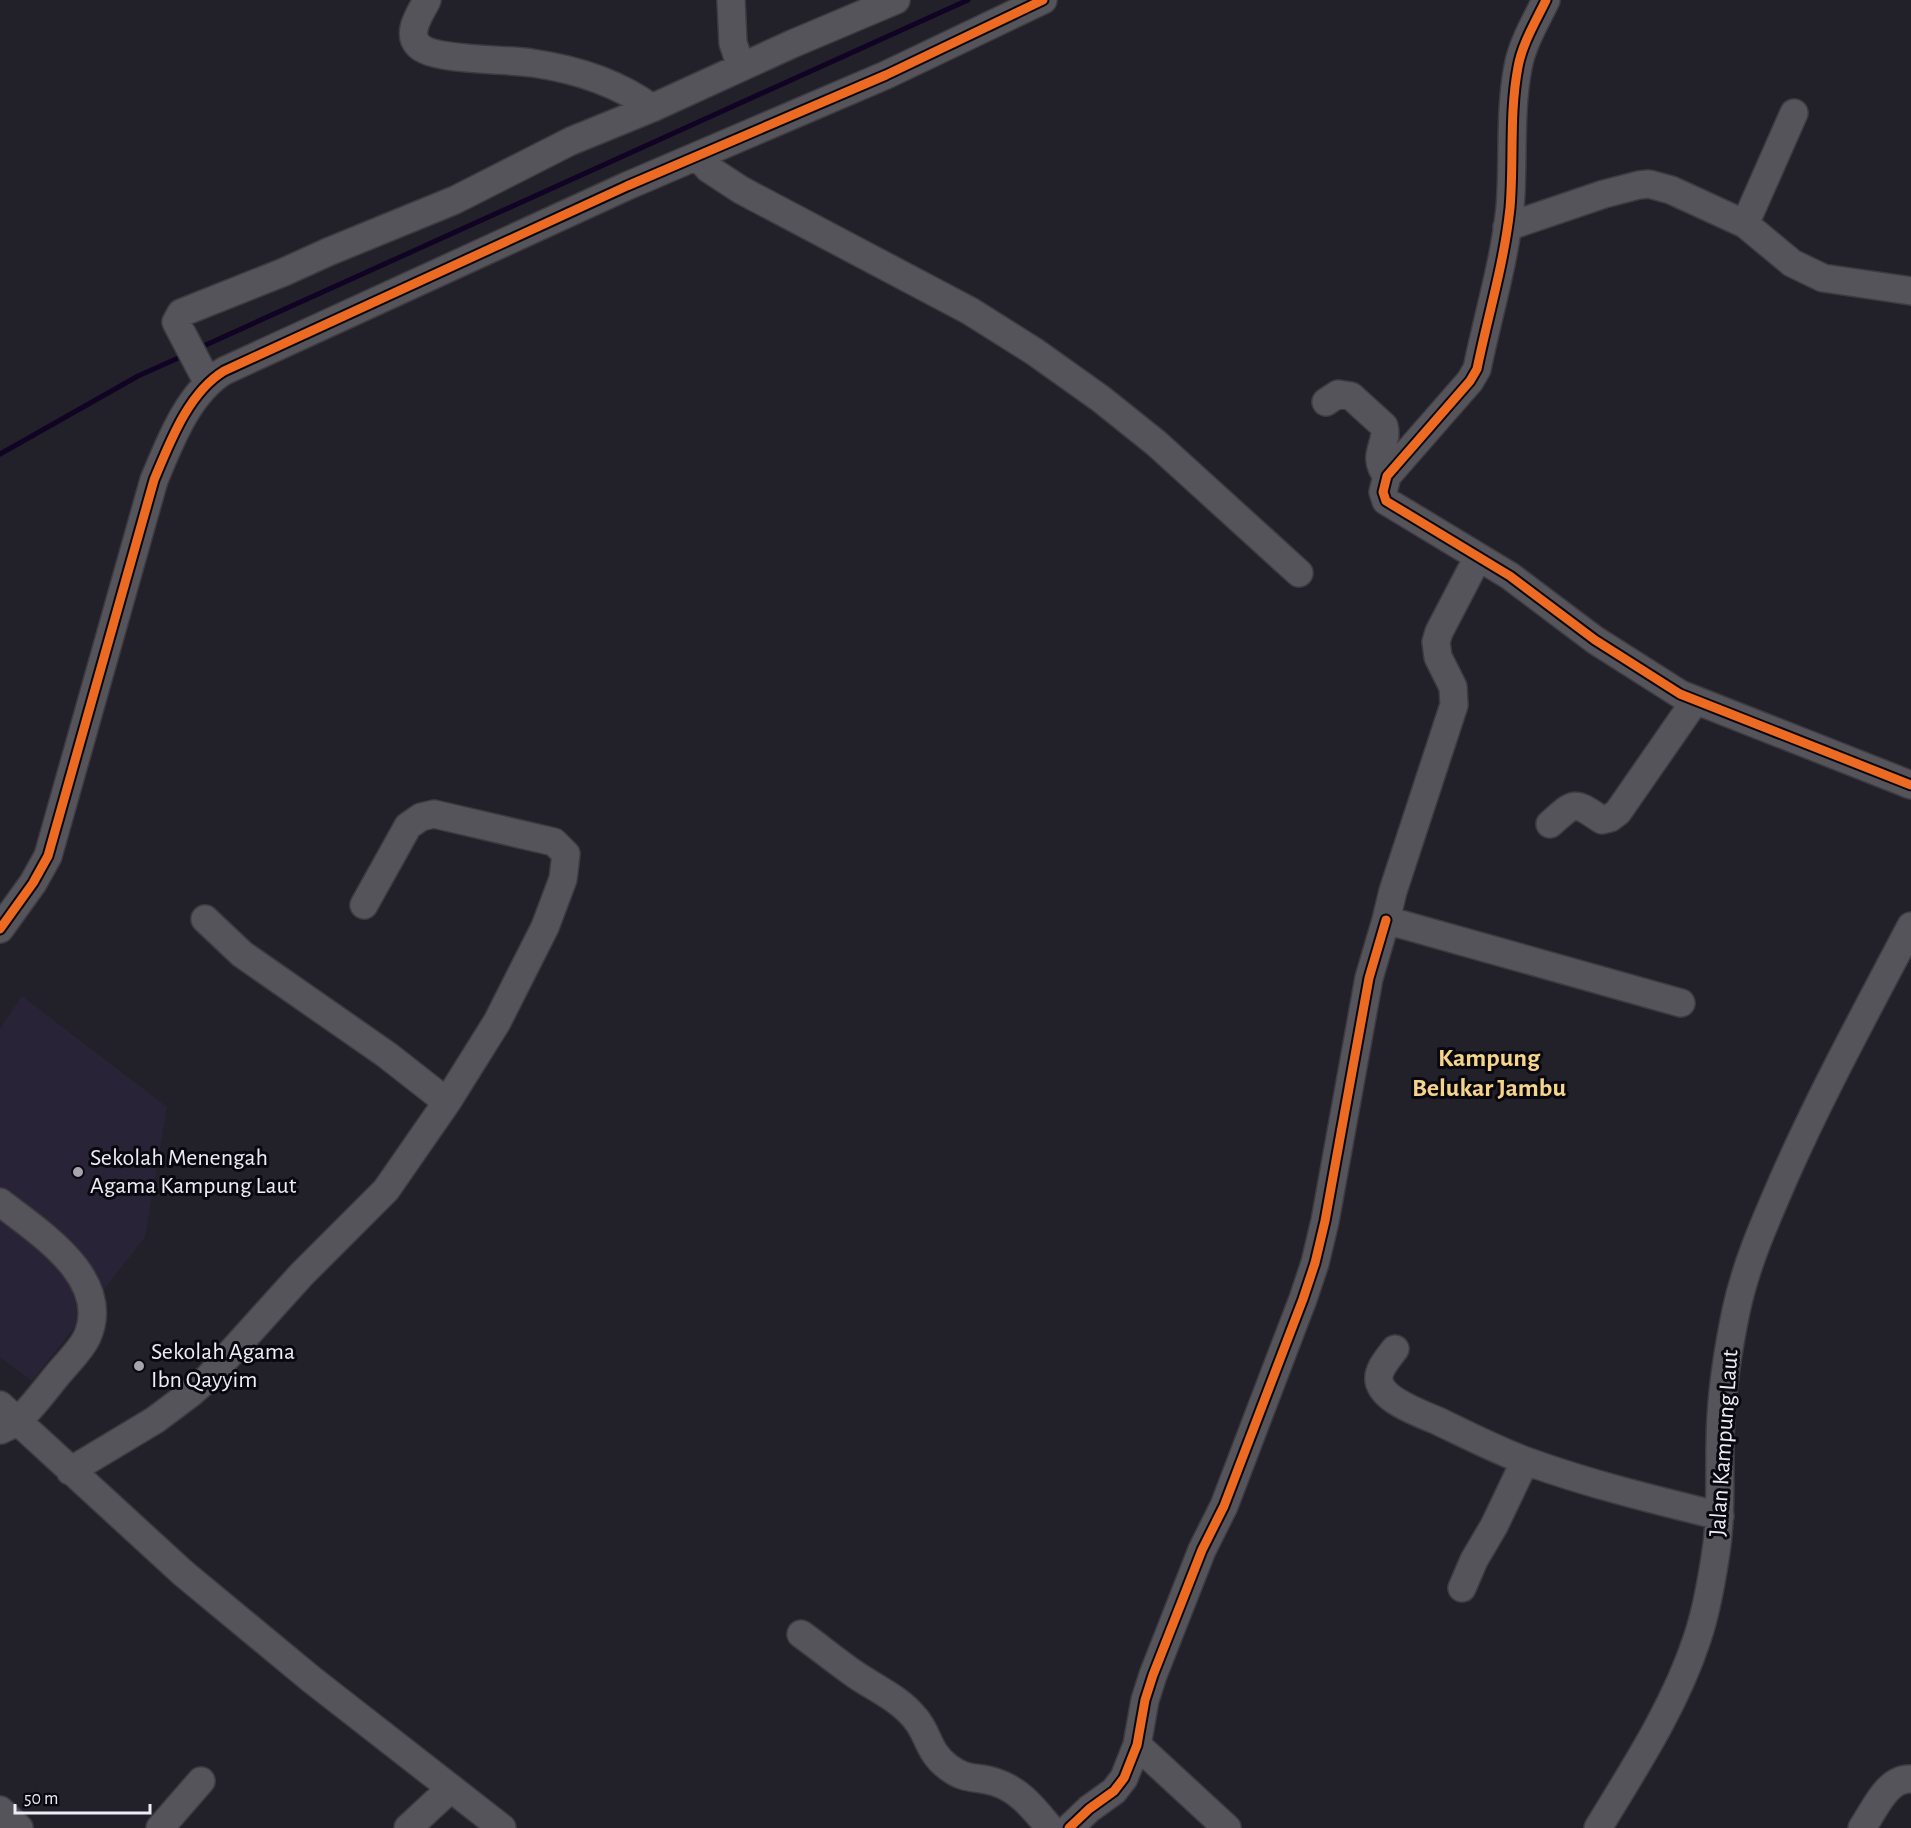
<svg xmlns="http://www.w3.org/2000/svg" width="1911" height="1828" viewBox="0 0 1911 1828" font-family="'Alegreya Sans',sans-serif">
	<rect width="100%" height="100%" fill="#222028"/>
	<path fill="#282337" d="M22 996 167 1107 145 1237 32 1381 0 1357V1029Z"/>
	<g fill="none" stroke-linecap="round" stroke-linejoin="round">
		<path stroke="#100324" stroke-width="5" d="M199 348 968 0
			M0 454 138 376 185 355"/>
		<g stroke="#3d3b42" stroke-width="30">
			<path id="minor" d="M427 0C421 13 405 33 419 46 434 61 508 59 532 63 574 69 618 83 652 108
				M731 0 733 43 741 67
				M1546 0C1536 21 1522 44 1518 67 1509 114 1514 162 1510 208 1504 264 1488 315 1477 369L1470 381 1387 476 1383 492 1386 501 1510 576 1595 640 1680 694 1911 785
				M697 156 709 169 741 190 970 311 1035 352 1101 399 1156 443 1299 573
				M1745 224 1794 113
				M1507 227 1604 194 1639 185 1649 184 1671 190 1745 224 1792 263 1823 278 1911 291
				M208 383 176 322 181 313 284 272 328 252 455 200 571 141 652 108 792 44 896 0
				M1326 402 1338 394 1351 396 1384 426C1389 446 1370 454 1387 476
				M1478 557 1439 632 1436 642 1438 657 1453 687 1454 705 1393 891 1386 920 1681 1003
				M1550 824C1576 801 1573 801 1602 820L1610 818 1618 812 1695 701
				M364 905 408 826 421 817 434 814 554 842 566 854 563 879 545 927 497 1022 447 1102
				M0 929 33 883 48 856 154 480C170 442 188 393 224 371L627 186 886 75 1043 0
				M0 1202C38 1232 113 1278 87 1337 81 1350 68 1362 59 1373 47 1387 31 1410 17 1421 13 1425 6 1427 1 1430
				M1395 1349C1389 1357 1377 1370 1379 1381 1383 1401 1422 1414 1438 1421 1467 1435 1496 1450 1526 1461 1589 1484 1655 1500 1720 1516
				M0 1405 183 1573 311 1679 502 1828
				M70 1471 155 1420 191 1393 209 1377 302 1274 386 1190 447 1102 387 1055 242 954 205 919
				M1462 1588 1474 1560 1494 1526 1525 1461
				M801 1634C819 1647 837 1662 856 1675 875 1688 900 1699 915 1718 929 1734 927 1751 948 1767 966 1781 976 1776 995 1782 1020 1790 1034 1809 1050 1828
				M1137 1745 1227 1828
				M0 1810 19 1828
				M160 1828 201 1781
				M408 1828 451 1788
				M1069 1828 1089 1809 1114 1791 1124 1778 1137 1745 1145 1700 1153 1675 1202 1550 1224 1506 1303 1299 1315 1263 1325 1221 1369 978 1386 920
				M1598 1828C1635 1767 1675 1706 1697 1639 1706 1613 1711 1584 1715 1558 1723 1511 1718 1464 1721 1417 1723 1382 1729 1345 1736 1311 1746 1264 1765 1222 1784 1178 1822 1092 1867 1010 1911 926
				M1862 1828C1874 1811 1887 1777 1911 1779"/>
		</g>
		<use href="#minor" stroke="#56545b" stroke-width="27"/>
		<g stroke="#0a080f" stroke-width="13">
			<path id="cycleway" d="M1546 0C1536 21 1522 44 1518 67 1509 114 1514 162 1510 208 1504 264 1488 315 1477 369L1470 381 1387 476 1383 492 1386 501 1510 576 1595 640 1680 694 1911 785
				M0 929 33 883 48 856 154 480C170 442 188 393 224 371L627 186 886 75 1043 0
				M1069 1828 1089 1809 1114 1791 1124 1778 1137 1745 1145 1700 1153 1675 1202 1550 1224 1506 1303 1299 1315 1263 1325 1221 1369 978 1386 920"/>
		</g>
		<use href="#cycleway" stroke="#ed6a23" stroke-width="9"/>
	</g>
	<g fill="#a6a4ae" stroke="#0a080f" stroke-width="2">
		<circle cx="78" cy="1172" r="6"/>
		<circle cx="139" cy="1366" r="6"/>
	</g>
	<g text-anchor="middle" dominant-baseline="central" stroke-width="6" stroke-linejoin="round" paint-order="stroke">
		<g font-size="24" fill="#edebf6" stroke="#0a080f" text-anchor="start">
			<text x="90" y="1158">Sekolah Menengah<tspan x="90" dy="28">Agama Kampung Laut</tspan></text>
			<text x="151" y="1352">Sekolah Agama<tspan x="151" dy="28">Ibn Qayyim</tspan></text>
		</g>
		<g font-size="24" fill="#edebf6" stroke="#0a080f">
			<text transform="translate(1724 1443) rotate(-86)">Jalan Kampung Laut</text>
		</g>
		<g font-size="26" font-weight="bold" fill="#f5d489" stroke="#0a080f">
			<text x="1489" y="1058">Kampung<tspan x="1489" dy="30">Belukar Jambu</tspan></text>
		</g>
	</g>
	<path d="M15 1804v9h135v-9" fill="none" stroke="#edebf6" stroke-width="3"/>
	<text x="24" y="1804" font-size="18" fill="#edebf6" stroke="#0a080f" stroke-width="4.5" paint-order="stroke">50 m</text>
</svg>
